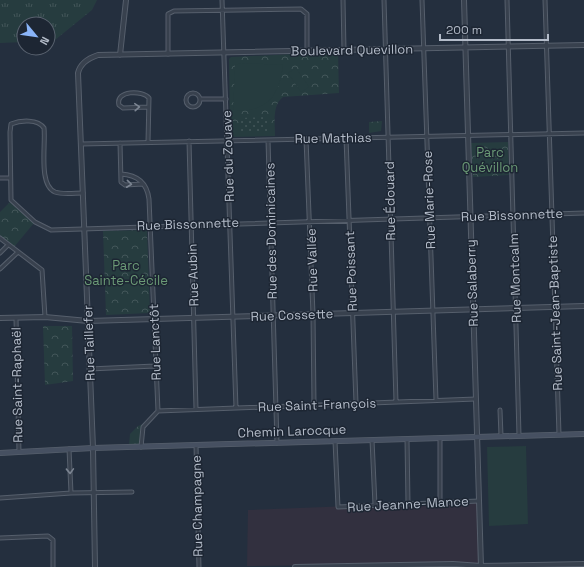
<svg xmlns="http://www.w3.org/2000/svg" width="584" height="567" viewBox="0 0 584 567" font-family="'Space Grotesk',sans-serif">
	<defs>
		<pattern id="grass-tufts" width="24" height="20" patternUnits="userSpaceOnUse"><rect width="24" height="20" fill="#263c3f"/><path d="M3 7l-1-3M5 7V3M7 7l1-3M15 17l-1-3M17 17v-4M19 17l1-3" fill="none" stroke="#435659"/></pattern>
		<pattern id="park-crowns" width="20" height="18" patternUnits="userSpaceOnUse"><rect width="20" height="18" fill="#263c3f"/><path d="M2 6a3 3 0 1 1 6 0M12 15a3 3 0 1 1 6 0" fill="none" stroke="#435659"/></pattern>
		<pattern id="garden-dots" width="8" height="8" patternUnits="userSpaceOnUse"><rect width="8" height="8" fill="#263c3f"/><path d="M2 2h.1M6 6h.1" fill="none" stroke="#435659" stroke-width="1.8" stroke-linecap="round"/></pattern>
	</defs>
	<rect width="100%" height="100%" fill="#242f3e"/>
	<path fill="#32303f" d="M479 501 480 563 247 566 248 510Z"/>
	<path fill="url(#grass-tufts)" d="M0 0H97L92 10 55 40 48 41V24H24V42L0 43Z"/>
	<path fill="url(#park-crowns)" d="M338 52 339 93 283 97C272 105 275 123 275 136L230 137 229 59 231 57Z
		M382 121 381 131 369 133V122Z
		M508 142 509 175 473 177 471 143Z
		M10 202 34 223 14 247 0 236V212Z
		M147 230 150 313 106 315 103 231Z
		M43 326H72L73 381 45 385Z
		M143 424 140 432V444L129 445 130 434 138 426Z"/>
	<path fill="url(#garden-dots)" d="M269 117V132L240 133 239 118Z"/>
	<path fill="#263c3f" d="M241 63 283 65C279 97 267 112 233 111L235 70V65Z
		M296 68 309 87 301 92 288 73Z
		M526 446 528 524 489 526 487 447Z"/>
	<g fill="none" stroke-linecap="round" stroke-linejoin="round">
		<g stroke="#565f6c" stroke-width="5">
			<path id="minor" d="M222 0 236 408
				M343 0 344 50
				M384 0 396 402
				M422 0 436 400
				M507 0 519 435
				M545 0 559 434
				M168 54V14L174 11 301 9 307 14V51
				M186 100a7 7 0 1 1 14 0a7 7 0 1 1-14 0Z
				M200 99H226
				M346 138 356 403
				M306 139 313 314 314 405
				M268 140 277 443
				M189 141 196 409
				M148 142 149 98C143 90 115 90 119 105L123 108 148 107
				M120 143 121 182 125 185 143 184
				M81 144 584 133
				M121 174C138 175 147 183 149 199L158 411 143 427 141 447
				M0 178H10
				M83 193C75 193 63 195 55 192 38 185 46 144 44 128 38 119 21 120 11 124L10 132 11 200 35 222 51 230 584 213
				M0 238 42 270 45 317
				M0 253 8 245
				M0 269 17 253
				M16 318 19 452
				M89 369 155 366
				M500 410 501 436
				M158 411 476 399
				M440 438V502
				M407 439 408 504
				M372 440 375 505
				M335 441 338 507 479 501
				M196 445 199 567
				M69 449 71 493
				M0 498 71 493 132 492
				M0 538 48 536 53 540V567"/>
		</g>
		<g stroke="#565f6c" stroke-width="6">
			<path id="tertiary" d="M464 0 481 567
				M120 55 126 0
				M0 318 45 317 88 321 584 306
				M479 566 584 564
				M95 567 93 448 78 73C80 64 89 58 98 55L584 45
				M295 567 453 564 481 566"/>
		</g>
		<g stroke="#565f6c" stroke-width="6">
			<path id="secondary" d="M0 453 93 448 584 434"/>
		</g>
		<use href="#minor" stroke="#38414e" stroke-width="3"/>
		<use href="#tertiary" stroke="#38414e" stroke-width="4"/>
		<use href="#secondary" stroke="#465061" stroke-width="4.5"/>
	</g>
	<defs><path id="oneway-chevron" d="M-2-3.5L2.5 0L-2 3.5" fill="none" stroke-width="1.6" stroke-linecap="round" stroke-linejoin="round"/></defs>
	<g stroke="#7c8592">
		<use href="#oneway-chevron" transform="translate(137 107) rotate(-4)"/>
		<use href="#oneway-chevron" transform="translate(129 184) rotate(6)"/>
		<use href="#oneway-chevron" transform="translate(70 471) rotate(88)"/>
	</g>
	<g text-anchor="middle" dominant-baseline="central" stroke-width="3" stroke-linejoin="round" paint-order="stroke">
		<g font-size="13" fill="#b4bcc9" stroke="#1d2633">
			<text transform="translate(352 50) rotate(-1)">Boulevard Quevillon</text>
			<text transform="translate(333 138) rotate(-1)">Rue Mathias</text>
			<text transform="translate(228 156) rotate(-92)">Rue du Zouave</text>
			<text transform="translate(429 200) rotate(-92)">Rue Marie-Rose</text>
			<text transform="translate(390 201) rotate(-91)">Rue Édouard</text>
			<text transform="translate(512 215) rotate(-2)">Rue Bissonnette</text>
			<text transform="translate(188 224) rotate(-2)">Rue Bissonnette</text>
			<text transform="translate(271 231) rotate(-91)">Rue des Dominicaines</text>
			<text transform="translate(312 260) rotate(-92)">Rue Vallée</text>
			<text transform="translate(351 271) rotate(-92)">Rue Poissant</text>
			<text transform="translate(193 275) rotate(-92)">Rue Aubin</text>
			<text transform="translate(515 278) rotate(-92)">Rue Montcalm</text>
			<text transform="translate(472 283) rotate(-92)">Rue Salaberry</text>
			<text transform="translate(555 313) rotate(-92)">Rue Saint-Jean-Baptiste</text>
			<text transform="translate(292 315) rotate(-2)">Rue Cossette</text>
			<text transform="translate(155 342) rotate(-92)">Rue Lanctôt</text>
			<text transform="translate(89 343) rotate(-92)">Rue Taillefer</text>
			<text transform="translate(17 385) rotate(-91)">Rue Saint-Raphaël</text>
			<text transform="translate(317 405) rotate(-2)">Rue Saint-François</text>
			<text transform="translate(292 431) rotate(-2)">Chemin Larocque</text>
			<text transform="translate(408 504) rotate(-3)">Rue Jeanne-Mance</text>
			<text transform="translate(197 506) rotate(-91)">Rue Champagne</text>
		</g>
		<g font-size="13" fill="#6b9a76" stroke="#1d2633">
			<text x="490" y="152">Parc<tspan x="490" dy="15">Quévillon</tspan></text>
			<text x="126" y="265">Parc<tspan x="126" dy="15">Sainte-Cécile</tspan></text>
		</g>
	</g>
	<g transform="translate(36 36) rotate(119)"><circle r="19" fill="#1d2633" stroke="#59626f"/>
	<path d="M0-3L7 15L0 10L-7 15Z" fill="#8ab4f8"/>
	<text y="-6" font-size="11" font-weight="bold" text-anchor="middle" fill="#b4bcc9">N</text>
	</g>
	<path d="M440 34v6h108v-6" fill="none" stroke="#b4bcc9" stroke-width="2"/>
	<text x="446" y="34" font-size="12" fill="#b4bcc9" stroke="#1d2633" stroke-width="3" paint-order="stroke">200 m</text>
</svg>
